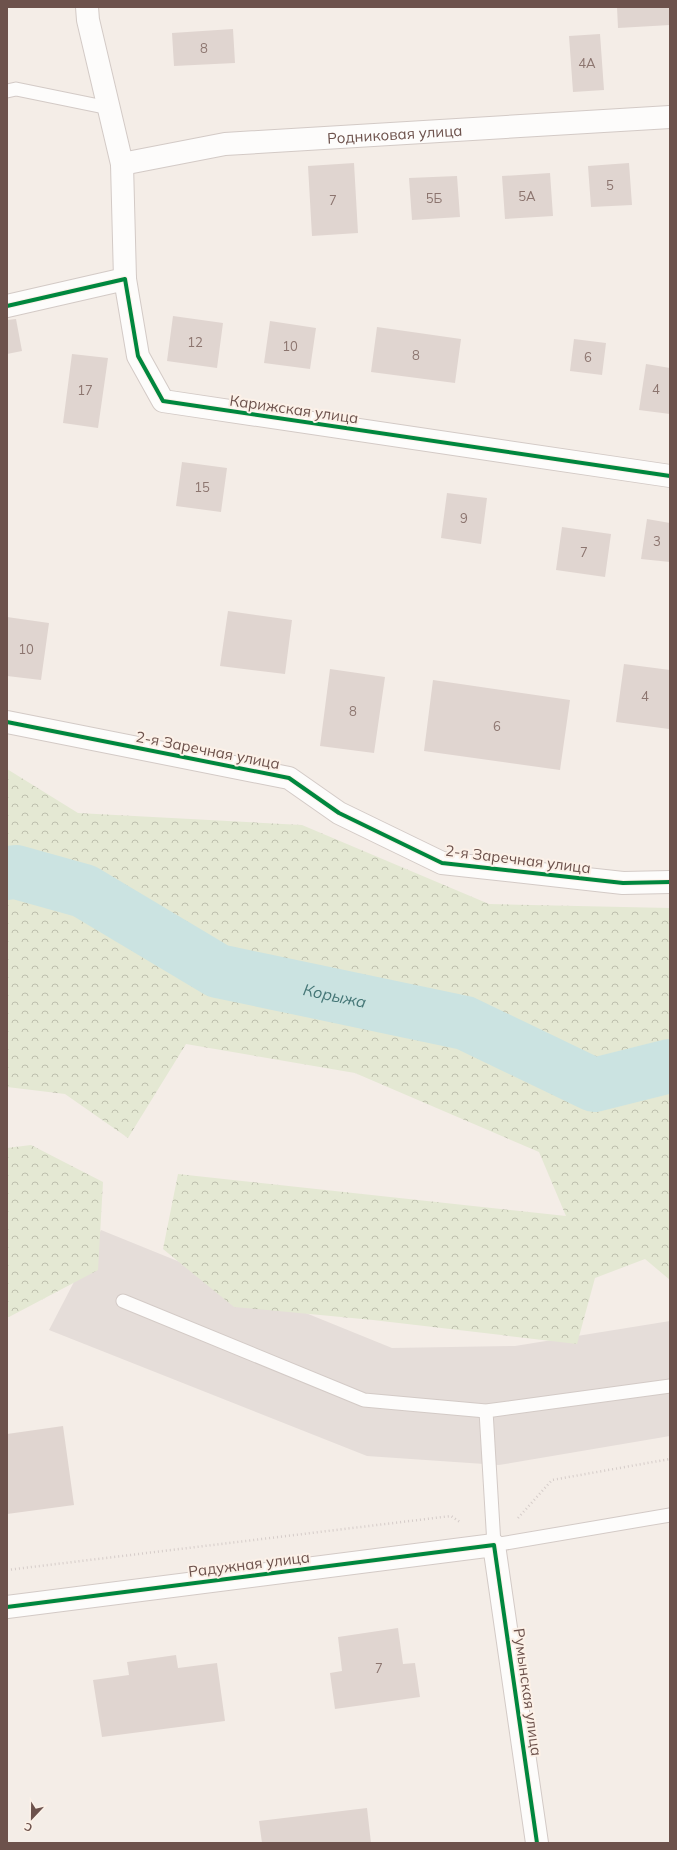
<svg xmlns="http://www.w3.org/2000/svg" width="677" height="1850" viewBox="0 0 677 1850" font-family="Mulish,sans-serif">
	<defs>
		<pattern id="forest-crowns" width="20" height="18" patternUnits="userSpaceOnUse"><rect width="20" height="18" fill="#e4e8d3"/><path d="M2 6a3 3 0 1 1 6 0M12 15a3 3 0 1 1 6 0" fill="none" stroke="#bdbfad"/></pattern>
	</defs>
	<rect width="100%" height="100%" fill="#f4ede7"/>
	<path fill="#e5ddd9" d="M101 1230 392 1348 515 1346 670 1321V1436L499 1465 367 1456 49 1330Z"/>
	<path fill="url(#forest-crowns)" d="M7 769 78 813 302 825 489 904 670 908V1280L645 1259 595 1278 577 1344 373 1320 234 1307 163 1249 178 1174 566 1216 539 1152 355 1073 186 1044 128 1138 65 1094 7 1087Z
		M31 1145 103 1182 98 1270 9 1317H7V1148Z"/>
	<g fill="none" stroke-linecap="round" stroke-linejoin="round">
		<path stroke="#cbe3e1" stroke-width="54" id="s1" d="M7 873 16 872 84 891 218 971 465 1023 594 1085 670 1066"/>
	</g>
	<path fill="#e0d5d0" d="M617 7H670V25L618 28Z
		M233 29 235 63 174 66 172 33Z
		M600 34 604 90 573 92 569 36Z
		M354 163 358 233 312 236 308 166Z
		M629 163 632 205 591 207 588 166Z
		M550 173 553 216 505 219 502 176Z
		M457 176 460 217 412 220 409 178Z
		M173 316 223 323 217 368 167 361Z
		M16 319 22 351 7 354V320Z
		M270 321 316 328 310 369 264 363Z
		M377 327 461 339 455 383 371 372Z
		M574 339 606 343 602 375 570 371Z
		M72 354 108 358 98 428 63 423Z
		M646 364 670 368V414L639 410Z
		M182 462 227 468 221 512 176 506Z
		M447 493 487 498 481 544 441 538Z
		M647 519 670 523V562L641 559Z
		M562 527 611 534 605 577 556 570Z
		M228 611 292 620 285 674 220 666Z
		M7 617 49 623 41 680 7 676Z
		M624 664 670 670 669 729 616 722Z
		M330 669 385 677 374 753 320 746Z
		M433 680 570 700 560 770 424 751Z
		M63 1426 74 1505 7 1514V1434Z
		M398 1628 403 1664 415 1663 420 1697 335 1709 330 1673 342 1671 338 1637Z
		M176 1655 178 1668 217 1663 225 1721 102 1737 93 1680 129 1675 127 1662Z
		M367 1808 371 1843H262L259 1821Z"/>
	<g fill="none" stroke-linecap="round" stroke-linejoin="round">
		<g stroke="#d3cac6" stroke-width="15">
			<path id="service" d="M7 91 16 89 109 108
				M123 1301 364 1400 486 1411 670 1386
				M486 1411 494 1545 670 1515"/>
		</g>
		<g stroke="#d3cac6" stroke-width="24">
			<g id="minor">
				<path d="M87 7 88 20 122 164 125 279"/>
				<path id="s2" d="M122 164 225 144 670 117"/>
				<path d="M7 306 125 279 138 356 163 401 670 476"/>
				<path d="M7 722 289 778 339 813 442 863 623 883 670 882"/>
				<path d="M7 1607 494 1545 537 1843"/>
			</g>
		</g>
		<path stroke="#d5ccc9" stroke-width="2.5" stroke-dasharray="1 3" stroke-linecap="butt" d="M518 1518 552 1480 670 1459
			M7 1570 451 1516 460 1522"/>
		<use href="#service" stroke="#fdfcfb" stroke-width="13"/>
		<use href="#minor" stroke="#fdfcfb" stroke-width="22"/>
		<g stroke="#fcf1e8" stroke-width="6">
			<path id="cycleway" d="M7 306 125 279 138 356 163 401 670 476
				M7 722 289 778 339 813 442 863 623 883 670 882
				M7 1607 494 1545 537 1843"/>
		</g>
		<use href="#cycleway" stroke="#00873e" stroke-width="4"/>
	</g>
	<g text-anchor="middle" dominant-baseline="central" stroke-width="4" stroke-linejoin="round" paint-order="stroke">
		<g font-size="13" fill="#8c756f">
			<text x="204" y="48">8</text>
			<text x="587" y="63">4А</text>
			<text x="610" y="185">5</text>
			<text x="527" y="196">5А</text>
			<text x="434" y="198">5Б</text>
			<text x="333" y="200">7</text>
			<text x="195" y="342">12</text>
			<text x="290" y="346">10</text>
			<text x="416" y="355">8</text>
			<text x="588" y="357">6</text>
			<text x="656" y="389">4</text>
			<text x="85" y="390">17</text>
			<text x="202" y="487">15</text>
			<text x="464" y="518">9</text>
			<text x="657" y="541">3</text>
			<text x="584" y="552">7</text>
			<text x="26" y="649">10</text>
			<text x="645" y="696">4</text>
			<text x="353" y="711">8</text>
			<text x="497" y="726">6</text>
			<text x="379" y="1668">7</text>
		</g>
		<g font-size="15" fill="#6d524c" stroke="#fcf1e8">
			<text stroke="none"><textPath href="#s2" startOffset="275">Родниковая улица</textPath></text>
			<text transform="translate(294 409) rotate(8)">Карижская улица</text>
			<text transform="translate(208 750) rotate(11)">2-я Заречная улица</text>
			<text transform="translate(518 859) rotate(7)">2-я Заречная улица</text>
			<text transform="translate(249 1564) rotate(-7)">Радужная улица</text>
			<text transform="translate(528 1692) rotate(82)">Румынская улица</text>
		</g>
		<g font-size="16" font-style="italic" fill="#467777" stroke="#fcf1e8">
			<text stroke="none"><textPath href="#s1" startOffset="355">Корыжа</textPath></text>
		</g>
	</g>
	<rect width="677" height="1850" fill="none" stroke="#6d524c" stroke-width="16"/>
	<g transform="translate(32 1818) rotate(202)" stroke="#fcf1e8" stroke-width="3" paint-order="stroke">
	<path d="M0-3L7 15L0 10L-7 15Z" fill="#6d524c"/>
	<text y="-6" font-size="11" font-weight="bold" text-anchor="middle" fill="#6d524c">С</text>
	</g>
</svg>
